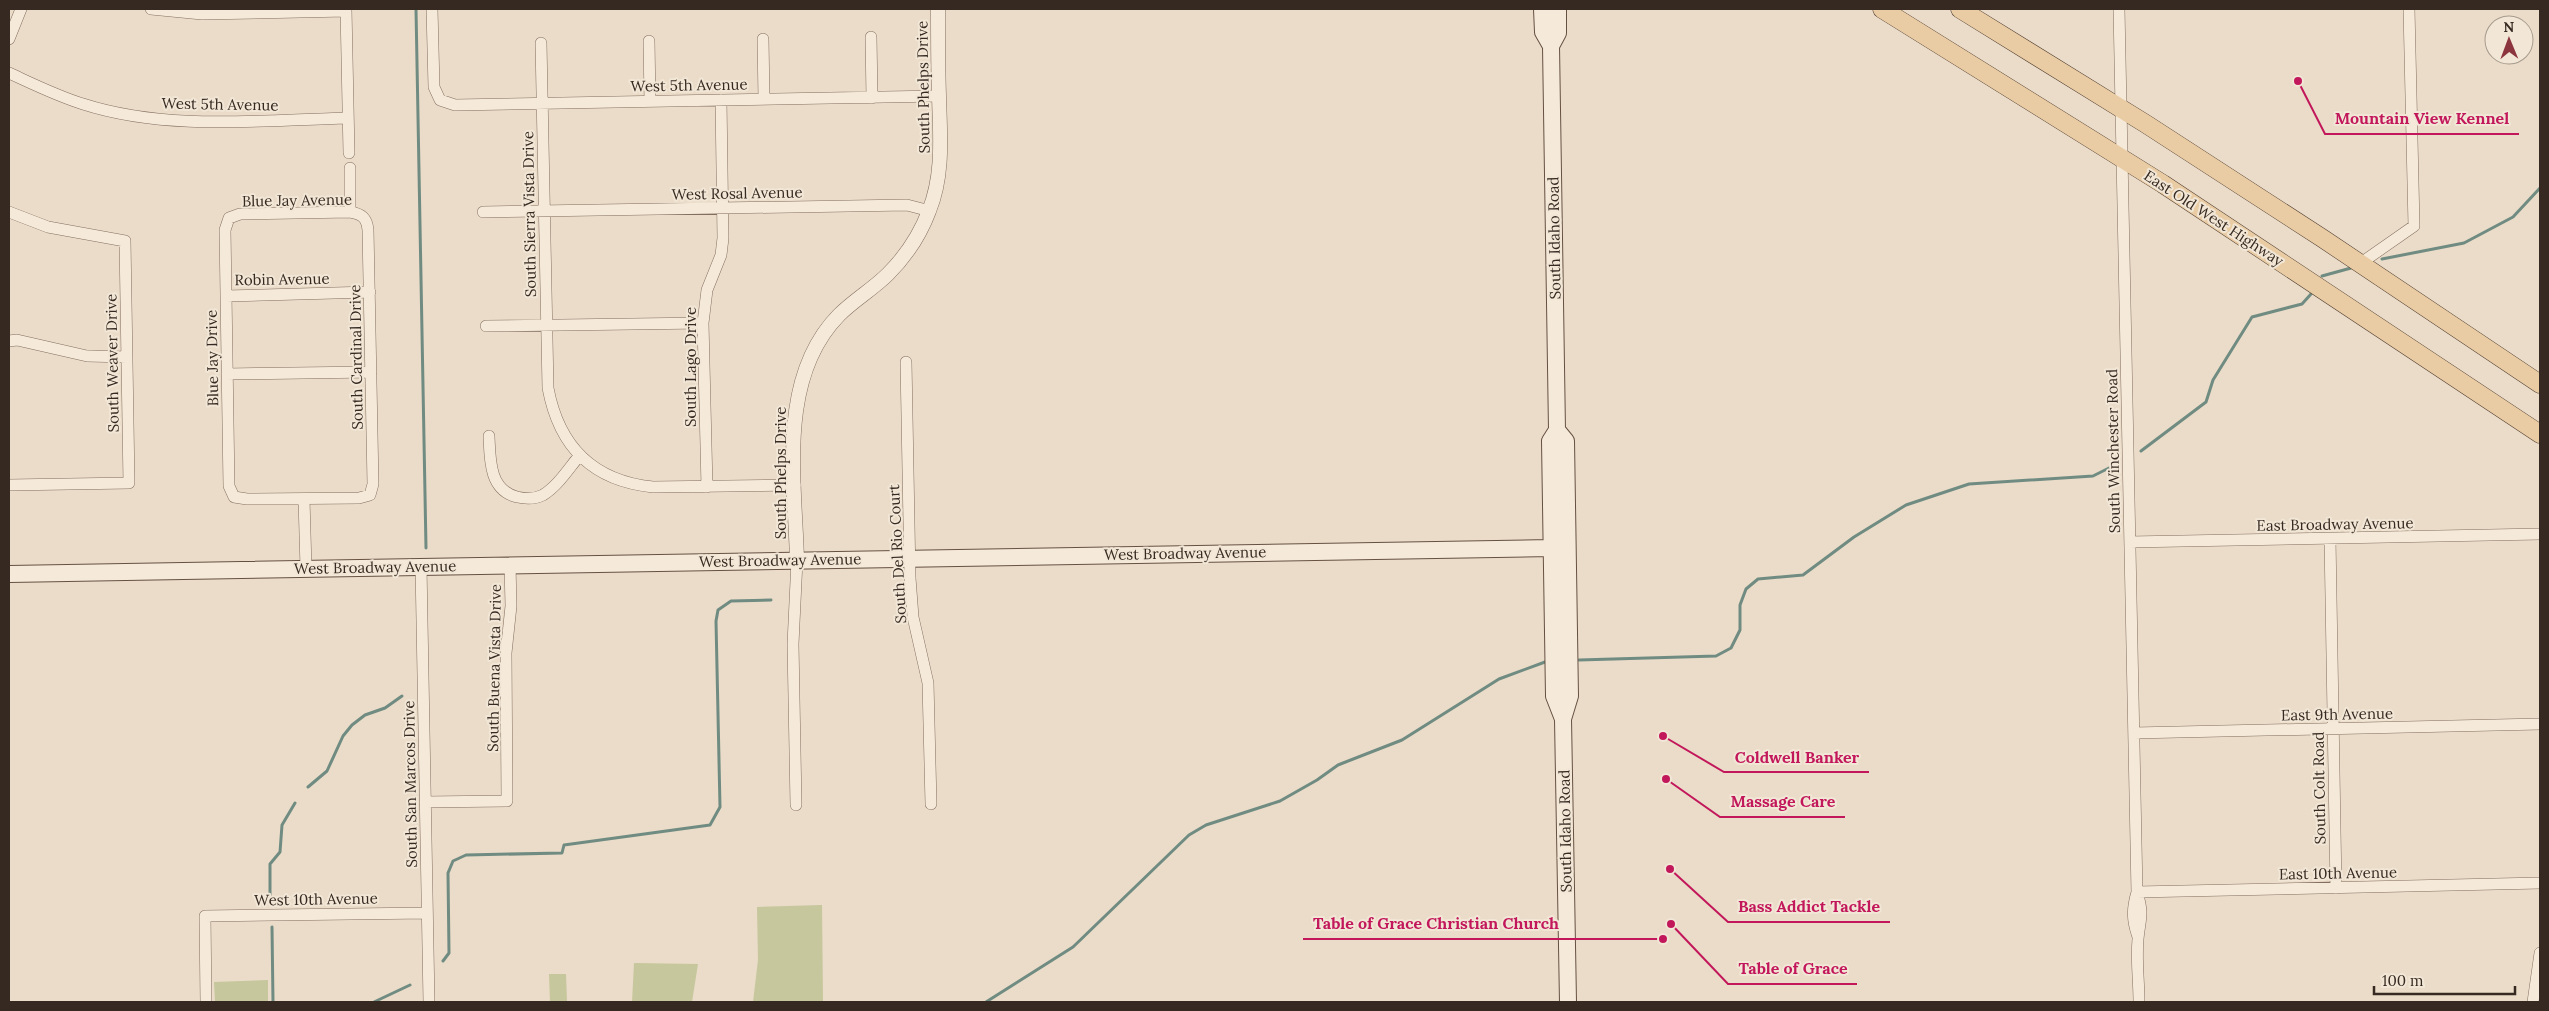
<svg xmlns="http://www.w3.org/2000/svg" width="2549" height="1011" viewBox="0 0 2549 1011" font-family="Lora,serif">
	<rect width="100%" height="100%" fill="#eadcc8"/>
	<path fill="#c6c79c" d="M822 905 823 1002H753L758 960 757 907Z
		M634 963 698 964 692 1002H632Z
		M549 974H566L567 1002H550Z
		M268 980V1002H215L214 982Z"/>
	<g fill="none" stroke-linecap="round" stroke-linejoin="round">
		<path stroke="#708c82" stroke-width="3" d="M416 9 426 548
			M2382 259 2464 243 2513 217 2540 188
			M2322 276 2351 268
			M2141 451 2206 402 2213 380 2252 317 2302 304 2311 294
			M1579 660 1716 656 1731 648 1740 630V605L1746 589 1758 579 1803 575 1854 537 1906 505 1969 484 2093 476 2113 466
			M308 787 327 771 343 736 352 725 365 715 385 708 402 696
			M270 903V864L280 852 282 825 295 803
			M272 927 273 1002
			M443 961 449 953 448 873 453 861 466 855 562 853 564 845 710 825 720 807 716 621 718 610 731 601 771 600
			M374 1002 410 985
			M986 1002 1073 947 1189 835 1206 825 1280 801 1317 780 1338 765 1402 740 1499 679 1545 662"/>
		<g stroke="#846e5f" stroke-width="12">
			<path id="minor" d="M151 9 202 14 346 11
				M346 9 349 153
				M432 9 434 87 440 100 455 105 939 96
				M2119 9 2137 892C2144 915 2140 918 2138 939 2136 960 2139 981 2139 1002
				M871 37 872 98
				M9 39 21 9
				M763 39 764 99
				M649 41 650 101
				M541 43 548 388C559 447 593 481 653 487L795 485
				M9 73C33 84 57 96 83 104 167 131 261 120 348 118
				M350 168V212
				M9 212 48 227 125 241 129 483 9 485
				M350 212C362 214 367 218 368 230L373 484 370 495 359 498 247 499 234 497 229 486 225 230 229 218 240 214Z
				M483 212 907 205 930 211
				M2361 263 2414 226 2409 9
				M226 296 370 292
				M486 326 703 323
				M9 341 17 340 87 356 127 357
				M906 362 910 578 913 617 928 683 931 804
				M227 374 371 372
				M489 436C490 459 489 490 517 497 526 499 535 499 543 495 558 486 569 468 580 455
				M707 487 703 323 707 290 721 255 723 238 721 100
				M304 499 306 568
				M2330 539 2336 888
				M2130 542 2540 534
				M421 566 429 1002
				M2134 733 2540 724
				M425 802 507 801 506 653 511 606 510 565
				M796 805 793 644 797 560
				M2137 892 2540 883
				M2137 892C2132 909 2132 920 2138 937
				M206 1002 205 916 427 913
				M2533 1002 2540 953"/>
		</g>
		<g stroke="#846e5f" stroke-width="15">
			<path id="tertiary" d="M797 560C795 480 777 378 839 315 854 300 873 289 888 274 906 256 920 235 929 211 944 174 940 135 939 96 938 67 938 38 938 9"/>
		</g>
		<g stroke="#665042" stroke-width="18">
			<path id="secondary" d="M1542 9 1543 32 1551 46 1557 430 1550 441 1554 696 1563 719
				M1551 46 1558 33V9
				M1557 430 1566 441 1570 696 1563 719 1568 1002
				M9 574 1551 548"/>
		</g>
		<g stroke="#523e32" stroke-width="19">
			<path id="primary" d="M1882 9 2163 184 2540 434
				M1960 9 2146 124 2322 238 2540 384"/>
		</g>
		<use href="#minor" stroke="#f5eada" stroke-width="11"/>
		<use href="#tertiary" stroke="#f5eada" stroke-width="14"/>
		<use href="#secondary" stroke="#f5eada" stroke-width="16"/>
		<use href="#primary" stroke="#e9cca4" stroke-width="18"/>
	</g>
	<g text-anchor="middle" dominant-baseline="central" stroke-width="4" stroke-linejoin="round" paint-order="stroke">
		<g font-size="15" fill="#362921" stroke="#f2e7d6">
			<text transform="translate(689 85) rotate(-1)">West 5th Avenue</text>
			<text transform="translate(923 87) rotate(-91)">South Phelps Drive</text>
			<text transform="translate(220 104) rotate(1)">West 5th Avenue</text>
			<text transform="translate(737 193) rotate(-1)">West Rosal Avenue</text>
			<text transform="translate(297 200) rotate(-1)">Blue Jay Avenue</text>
			<text transform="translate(529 214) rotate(-91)">South Sierra Vista Drive</text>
			<text transform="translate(2214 218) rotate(33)">East Old West Highway</text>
			<text transform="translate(1554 238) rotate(-91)">South Idaho Road</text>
			<text transform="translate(282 279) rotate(-1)">Robin Avenue</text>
			<text transform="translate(356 357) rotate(-91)">South Cardinal Drive</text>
			<text transform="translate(212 358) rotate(-91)">Blue Jay Drive</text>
			<text transform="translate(112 363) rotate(-91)">South Weaver Drive</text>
			<text transform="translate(690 367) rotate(-90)">South Lago Drive</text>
			<text transform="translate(2113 451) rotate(-91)">South Winchester Road</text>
			<text transform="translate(780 473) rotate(-90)">South Phelps Drive</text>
			<text transform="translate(2335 524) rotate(-1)">East Broadway Avenue</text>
			<text transform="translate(1185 553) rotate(-1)">West Broadway Avenue</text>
			<text transform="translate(897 554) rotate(-93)">South Del Rio Court</text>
			<text transform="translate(780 560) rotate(-1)">West Broadway Avenue</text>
			<text transform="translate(375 567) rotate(-1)">West Broadway Avenue</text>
			<text transform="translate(494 668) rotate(-89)">South Buena Vista Drive</text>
			<text transform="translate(2337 714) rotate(-1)">East 9th Avenue</text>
			<text transform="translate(410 784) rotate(-91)">South San Marcos Drive</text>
			<text transform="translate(2319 788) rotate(-91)">South Colt Road</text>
			<text transform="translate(1565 831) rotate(-91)">South Idaho Road</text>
			<text transform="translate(2338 873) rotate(-1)">East 10th Avenue</text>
			<text transform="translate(316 899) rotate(-1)">West 10th Avenue</text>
		</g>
	</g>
	<path fill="none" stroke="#c2185b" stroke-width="2" d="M2298 81L2325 134H2519M1663 736L1724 772H1869M1666 779L1720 817H1845M1670 869L1728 922H1890M1663 939L1569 939H1303M1671 924L1728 984H1857"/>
	<g fill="#c2185b" stroke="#f2e7d6" stroke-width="2">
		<circle cx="2298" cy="81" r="5"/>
		<circle cx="1663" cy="736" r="5"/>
		<circle cx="1666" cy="779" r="5"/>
		<circle cx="1670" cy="869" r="5"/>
		<circle cx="1663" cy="939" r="5"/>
		<circle cx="1671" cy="924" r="5"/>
	</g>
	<g font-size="16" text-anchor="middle" font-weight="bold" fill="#c2185b" stroke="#f2e7d6" stroke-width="4" stroke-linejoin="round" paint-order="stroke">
		<text x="2422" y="124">Mountain View Kennel</text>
		<text x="1797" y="763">Coldwell Banker</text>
		<text x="1783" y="807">Massage Care</text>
		<text x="1809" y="912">Bass Addict Tackle</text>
		<text x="1436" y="929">Table of Grace Christian Church</text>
		<text x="1793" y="974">Table of Grace</text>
	</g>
	<rect width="2549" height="1011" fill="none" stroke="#362921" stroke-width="20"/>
	<g transform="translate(2509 40) rotate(359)"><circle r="24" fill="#f2e7d6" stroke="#a79b8e"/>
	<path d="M0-4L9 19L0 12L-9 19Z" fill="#8c353f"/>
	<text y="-8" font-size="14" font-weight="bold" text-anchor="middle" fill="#362921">N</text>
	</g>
	<path d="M2374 986v8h141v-8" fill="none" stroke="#362921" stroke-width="2.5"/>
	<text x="2382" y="986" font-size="15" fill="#362921" stroke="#f2e7d6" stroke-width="4" paint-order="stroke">100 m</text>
</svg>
